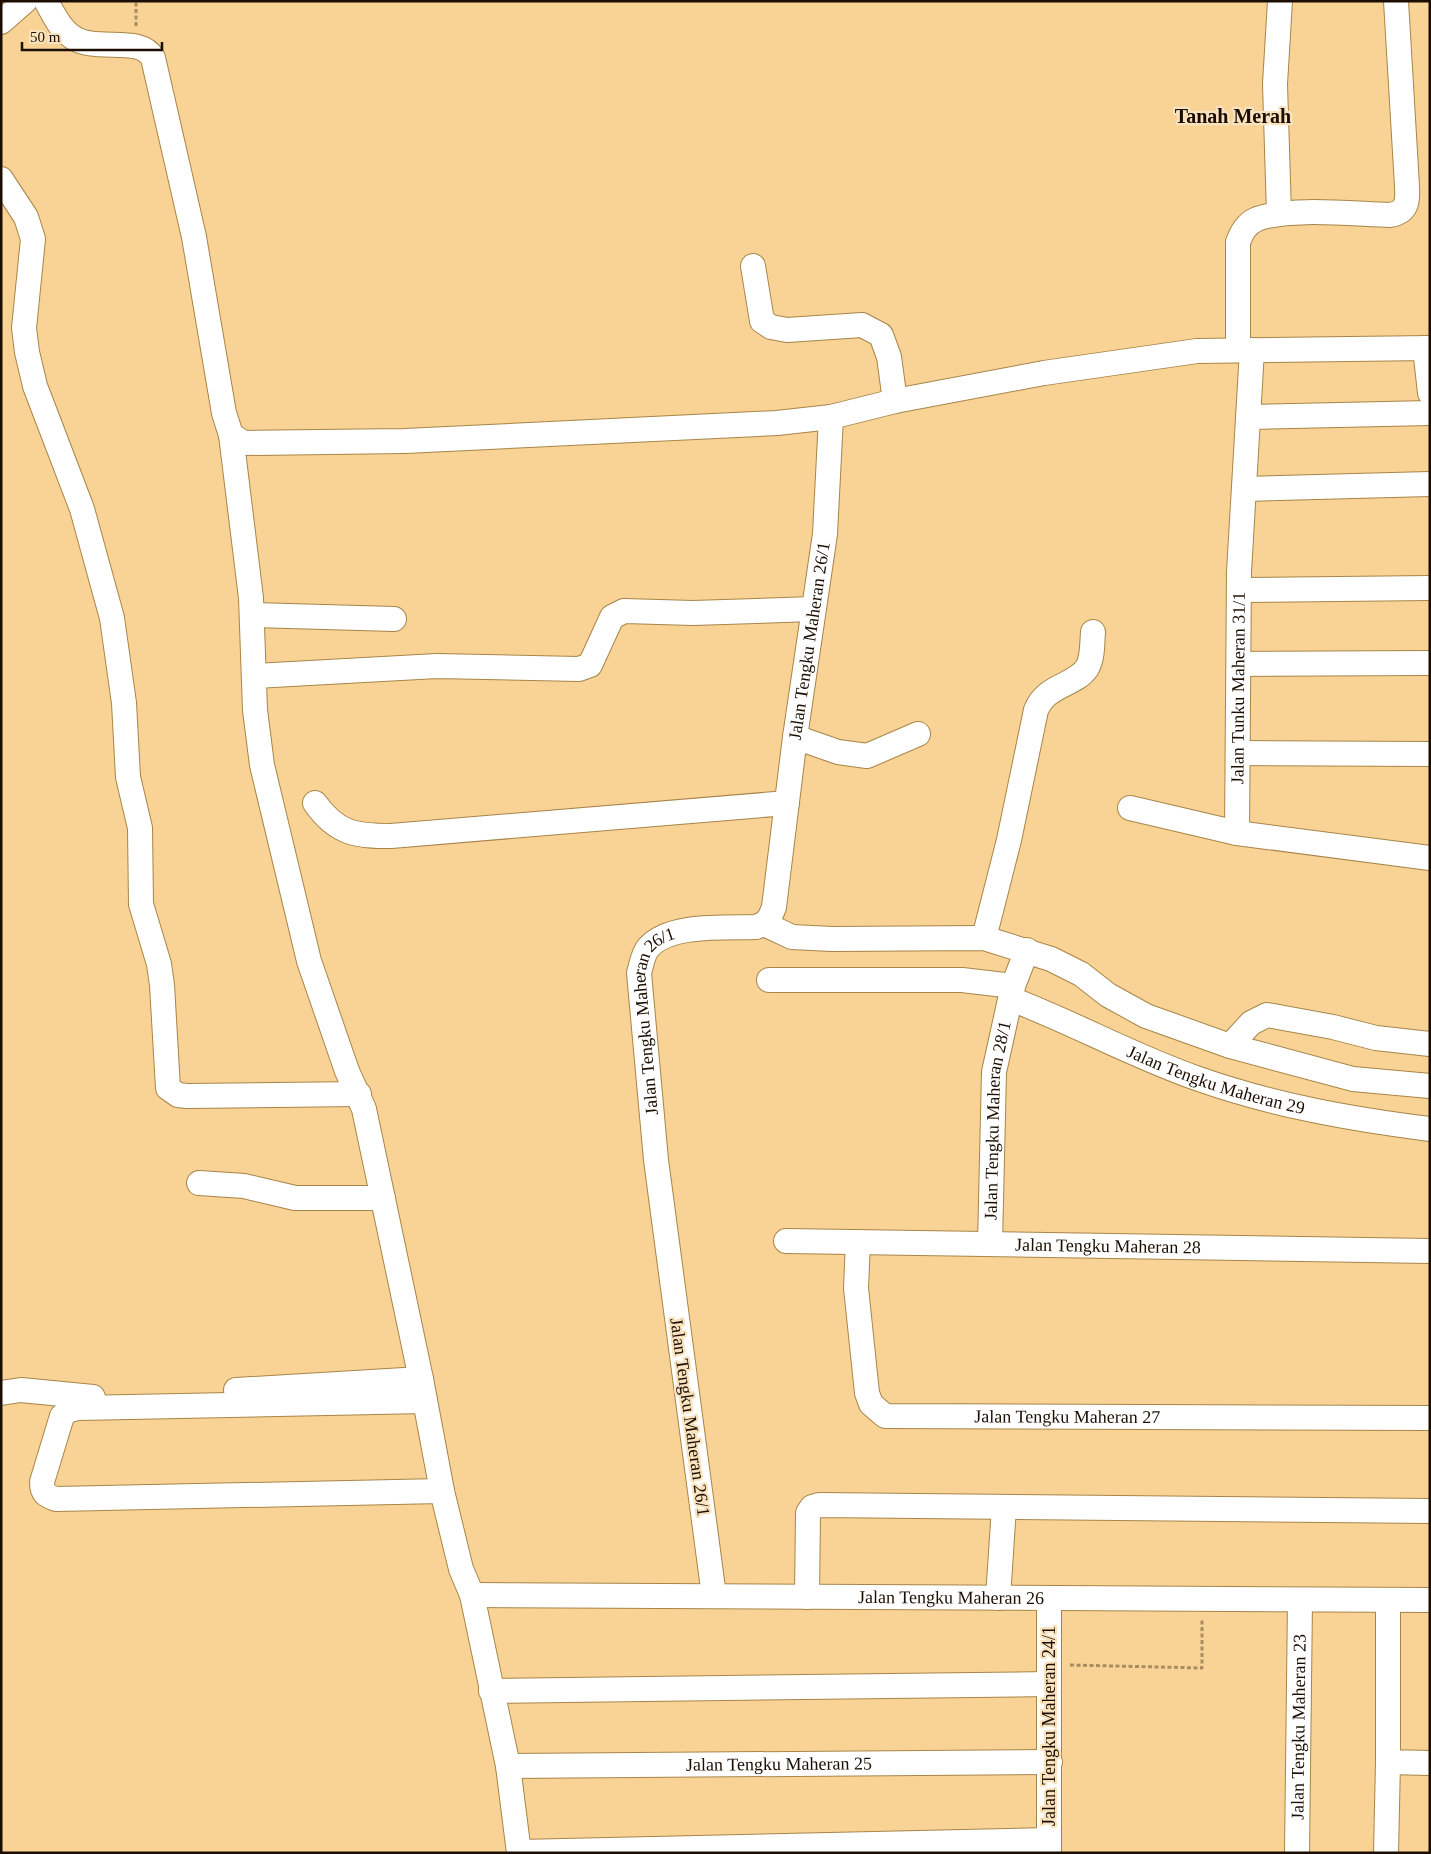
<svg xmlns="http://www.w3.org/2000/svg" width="1431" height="1854" viewBox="0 0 1431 1854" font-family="'Times New Roman',serif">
	<rect width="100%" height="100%" fill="#f8d395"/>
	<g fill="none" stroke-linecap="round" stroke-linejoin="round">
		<g stroke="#a78549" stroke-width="26">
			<g id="minor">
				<path d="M46 1C53 13 59 28 71 36 94 54 140 34 153 58L194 237 224 413 231 435 244 443 405 441 777 423 831 417 895 401 1044 373 1197 351 1430 348"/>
				<path d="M1 22 25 1"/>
				<path d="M1 179 26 217 33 239 24 328 27 352 35 386 82 509 112 618 124 703 128 777 140 828 141 904 159 964 162 985 168 1088 178 1095 187 1096 359 1094"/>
				<path d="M1279 214 1275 84 1280 1"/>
				<path d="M753 266 762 321 771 327 787 330 862 325 881 335 889 357 895 401"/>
				<path d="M1425 348 1430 393"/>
				<path d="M1238 350V242C1242 232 1246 224 1257 219 1290 207 1353 214 1390 215 1407 212 1408 202 1407 186L1396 1"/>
				<path d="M1248 417 1430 413"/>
				<path d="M231 435 251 598 255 710 262 765 309 961 347 1071 364 1109 421 1379 442 1491 461 1569 472 1595 508 1766 519 1853"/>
				<path d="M1244 489 1430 484"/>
				<path d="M1239 590 1430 588"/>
				<path d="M252 615 394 619"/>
				<path d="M1239 664 1430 663"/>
				<path d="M255 676 437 666 579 669 590 665 612 617 624 611 693 613 813 609"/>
				<path d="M795 737 838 752 867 756 918 734"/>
				<path d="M1238 753 1430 754"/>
				<path d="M315 803C337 834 356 836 391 836L787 803"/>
				<path d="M1130 808 1237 833 1430 858"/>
				<path id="s1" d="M1237 833 1239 572 1252 350"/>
				<path d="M764 924 792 937 832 939 984 938 1051 959 1081 974 1108 995 1146 1016 1230 1046 1353 1079 1430 1086"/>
				<path d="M984 938 1009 840 1036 710C1047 684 1075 686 1087 668 1093 658 1092 643 1093 632"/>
				<path d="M769 980H962L1013 986"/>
				<path id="s2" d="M1011 999C1074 1023 1133 1056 1196 1078 1272 1105 1350 1119 1430 1129"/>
				<path d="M1230 1046 1251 1023 1267 1015 1333 1027 1376 1038 1430 1044"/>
				<path d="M199 1183 244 1186 295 1198H383"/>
				<path id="s3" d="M786 1241 1430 1251"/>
				<path id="s4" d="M858 1242 856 1288 867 1393 871 1404 885 1416 1430 1418"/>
				<path id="s5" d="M990 1244 994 1072 1013 986 1027 950"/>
				<path d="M236 1390 421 1379"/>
				<path d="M1 1393 21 1390 93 1397"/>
				<path d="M425 1401 78 1408 69 1410 62 1416 42 1482C42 1493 45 1495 56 1499L442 1491"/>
				<path id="s6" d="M472 1595 1430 1600"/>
				<path id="s7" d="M714 1596 656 1160 639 973C641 966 643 954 648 948 669 923 726 928 756 927 768 923 770 918 774 907L795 737 825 534 831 417"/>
				<path d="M807 1597 808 1513 812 1507 819 1505 1430 1511"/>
				<path d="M998 1598 1004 1507"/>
				<path d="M1388 1600V1762L1430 1763"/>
				<path d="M491 1691 1049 1684"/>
				<path id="s8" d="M508 1766 1050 1762"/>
				<path d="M519 1852 1048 1840"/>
				<path d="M1049 1853V1598"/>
				<path id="s9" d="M1297 1853 1300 1600"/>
				<path d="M1386 1853 1388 1762"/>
			</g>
		</g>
		<path stroke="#a98d60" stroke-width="3" stroke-dasharray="4 2.5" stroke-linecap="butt" d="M136 26V1
			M1070 1665 1202 1668V1618"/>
		<use href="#minor" stroke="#fff" stroke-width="24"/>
	</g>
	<g text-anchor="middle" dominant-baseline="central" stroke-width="4.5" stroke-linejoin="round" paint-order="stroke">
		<g font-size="18" fill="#1b0e00" stroke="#f9e3bf">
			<text stroke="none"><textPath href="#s7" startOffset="1064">Jalan Tengku Maheran 26/1</textPath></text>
			<text stroke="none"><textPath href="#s1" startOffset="145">Jalan Tunku Maheran 31/1</textPath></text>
			<text stroke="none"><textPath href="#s7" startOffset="585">Jalan Tengku Maheran 26/1</textPath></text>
			<text stroke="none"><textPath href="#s2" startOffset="221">Jalan Tengku Maheran 29</textPath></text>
			<text stroke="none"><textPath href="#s5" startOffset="124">Jalan Tengku Maheran 28/1</textPath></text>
			<text stroke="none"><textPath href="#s3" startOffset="322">Jalan Tengku Maheran 28</textPath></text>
			<text transform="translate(690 1417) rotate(82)">Jalan Tengku Maheran 26/1</text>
			<text stroke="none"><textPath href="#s4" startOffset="364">Jalan Tengku Maheran 27</textPath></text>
			<text stroke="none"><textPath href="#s6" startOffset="479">Jalan Tengku Maheran 26</textPath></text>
			<text transform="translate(1049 1726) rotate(-90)">Jalan Tengku Maheran 24/1</text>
			<text stroke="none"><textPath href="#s9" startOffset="126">Jalan Tengku Maheran 23</textPath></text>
			<text stroke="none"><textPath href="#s8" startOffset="271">Jalan Tengku Maheran 25</textPath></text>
		</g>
		<g font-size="20" font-weight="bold" fill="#1b0e00" stroke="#f9e3bf">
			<text x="1233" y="116">Tanah Merah</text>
		</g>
	</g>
	<rect width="1431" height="1854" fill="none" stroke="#1b0e00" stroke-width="5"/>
	<path d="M22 42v8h140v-8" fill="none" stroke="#1b0e00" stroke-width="2.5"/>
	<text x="30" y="42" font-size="15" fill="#1b0e00" stroke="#f9e3bf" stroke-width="4" paint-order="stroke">50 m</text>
</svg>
